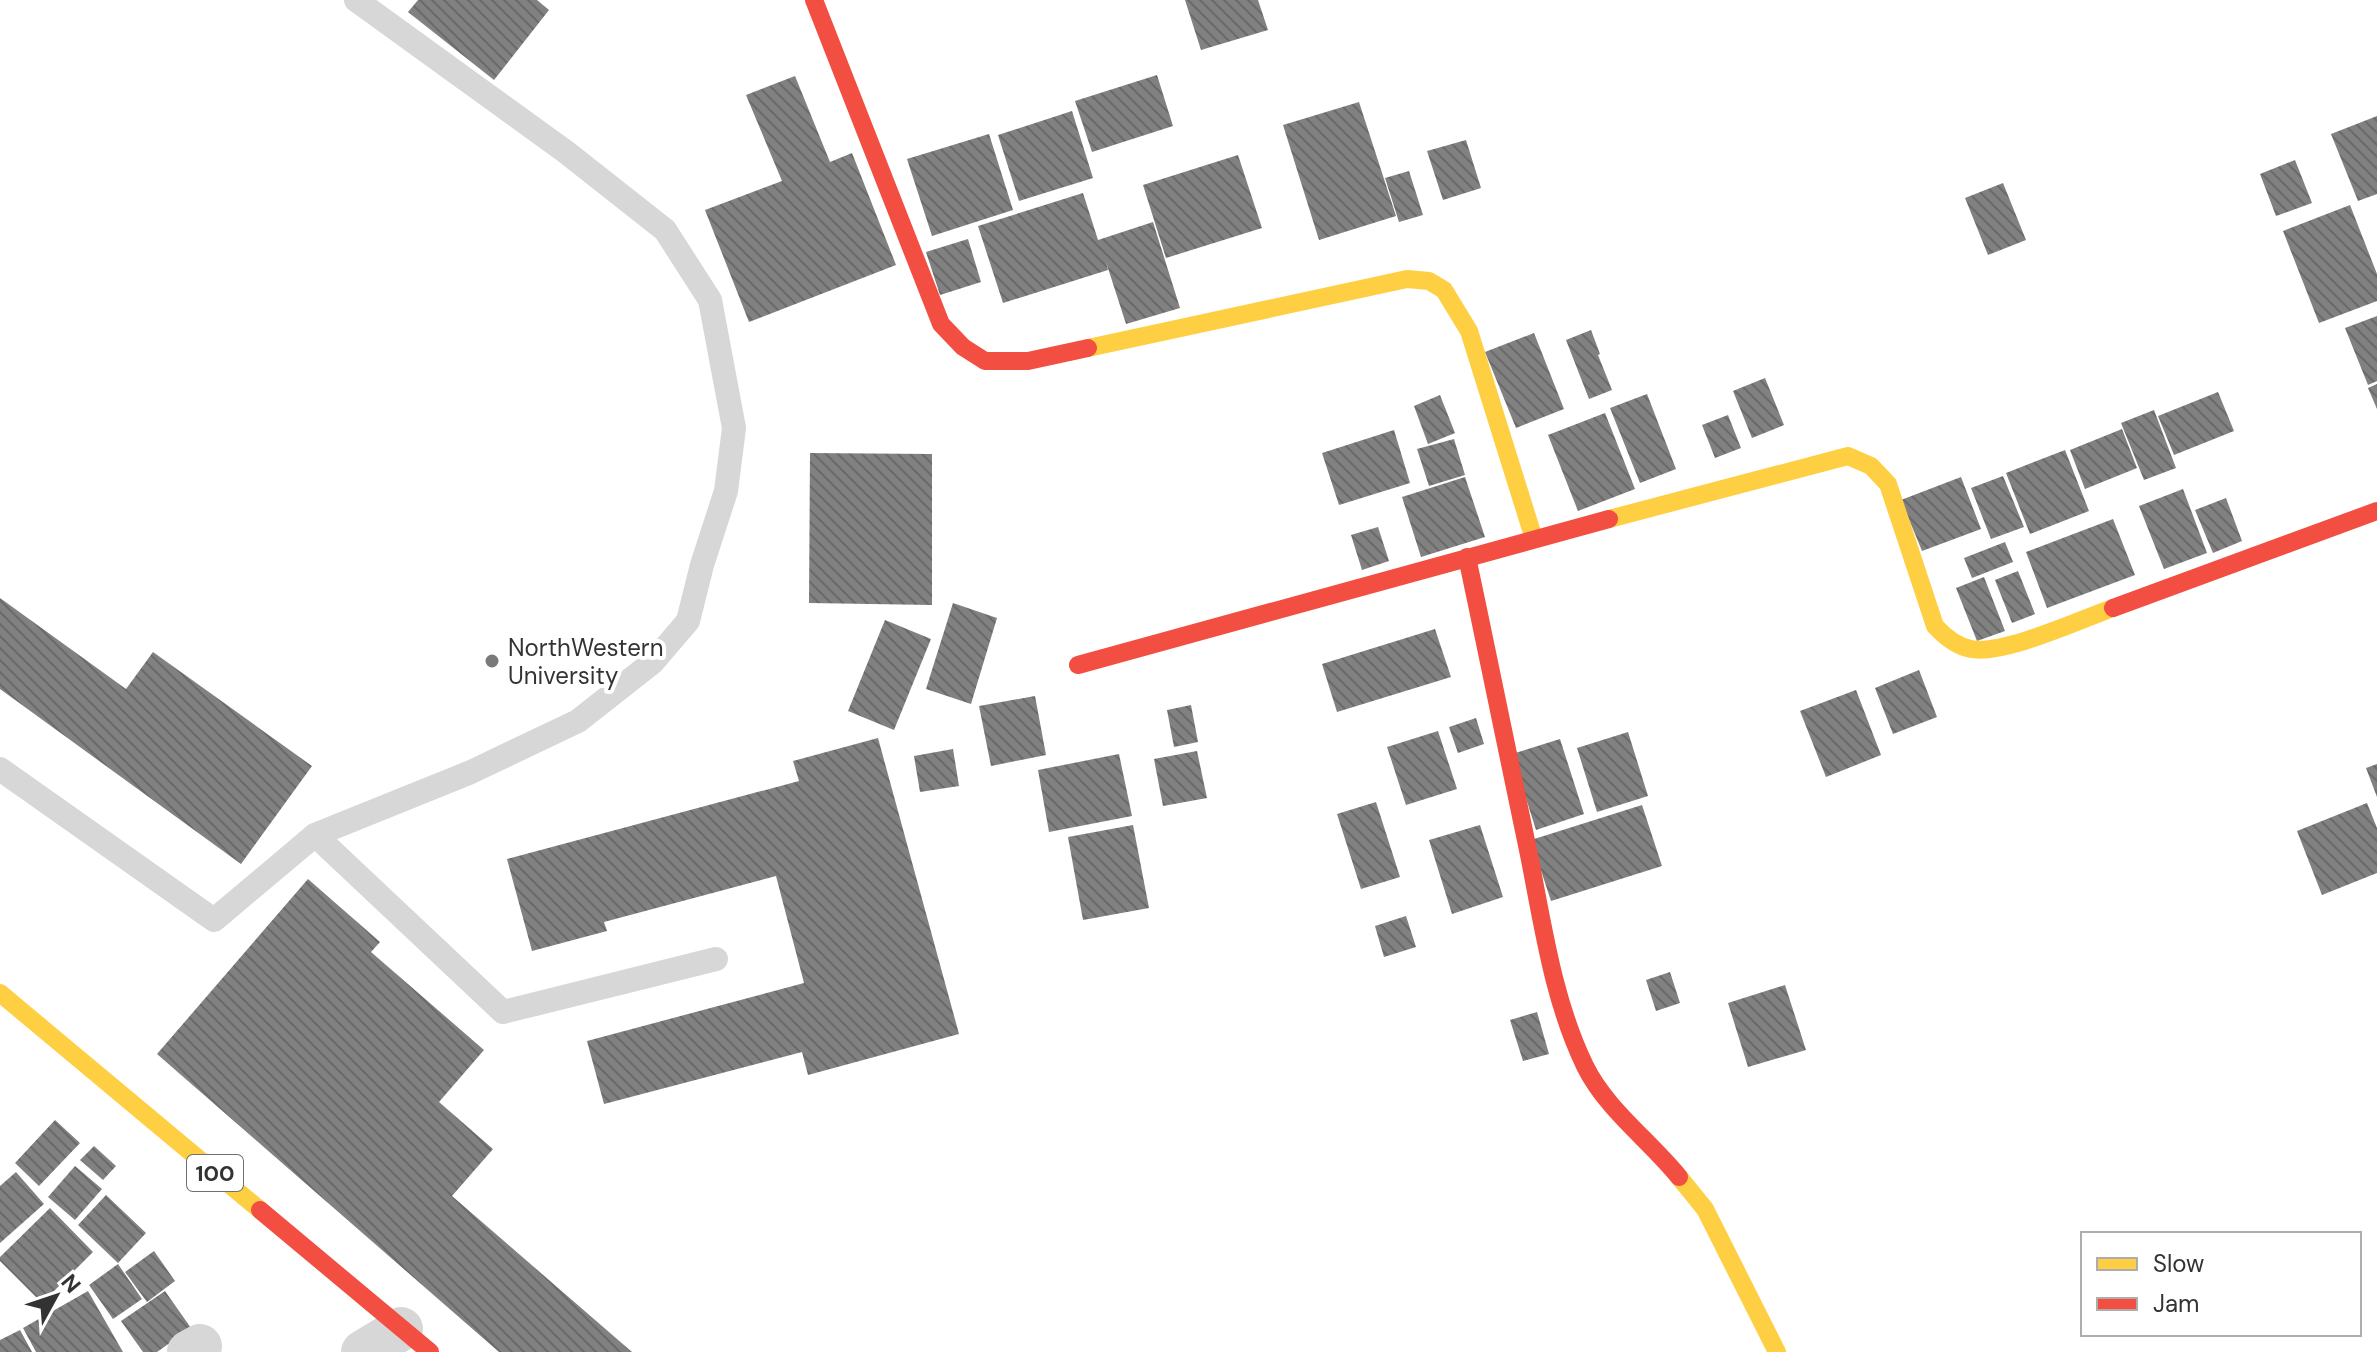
<svg xmlns="http://www.w3.org/2000/svg" width="2377" height="1352" viewBox="0 0 2377 1352" font-family="'DM Sans',sans-serif">
	<defs>
		<pattern id="building-back-hatch" width="6" height="6" patternUnits="userSpaceOnUse" patternTransform="scale(2)"><rect width="6" height="6" fill="#818181"/><path d="M-1 5l2 2M0 0l6 6M5-1l2 2" fill="none" stroke="#6a6a6a"/></pattern>
	</defs>
	<rect width="100%" height="100%" fill="#fff"/>
	<path fill="url(#building-back-hatch)" d="M418 0H537L549 10 494 80 408 12Z
		M1185 0H1258L1268 30 1201 50Z
		M1157 75 1173 126 1092 152 1075 101Z
		M795 76 830 162 852 153 896 265 749 322 705 210 782 181 746 95Z
		M1359 102 1396 216 1319 240 1283 125Z
		M1072 111 1093 178 1019 201 998 135Z
		M2377 116V194L2358 201 2331 134Z
		M989 134 1013 210 932 236 907 159Z
		M1466 140 1481 188 1443 200 1427 151Z
		M1238 155 1262 228 1166 258 1143 185Z
		M2295 160 2312 203 2276 216 2260 174Z
		M1409 171 1423 215 1399 222 1385 178Z
		M2003 183 2026 240 1988 255 1965 198Z
		M1083 193 1098 240 1153 222 1180 308 1126 324 1106 262 1108 270 1003 303 978 226Z
		M2350 205 2377 274V301L2319 323 2283 231Z
		M968 239 981 282 940 295 926 252Z
		M2377 316V381L2368 385 2345 328Z
		M1591 330 1600 354 1598 355 1612 390 1589 399 1566 340Z
		M1534 333 1564 409 1516 428 1485 352Z
		M1765 378 1784 425 1752 438 1733 391Z
		M2377 384V409L2368 388Z
		M2218 392 2234 431 2174 455 2158 416Z
		M1647 394 1676 469 1640 483 1610 408Z
		M1440 395 1455 433 1428 444 1414 406Z
		M2154 410 2176 468 2144 480 2121 423Z
		M1605 413 1635 489 1578 511 1548 435Z
		M1728 415 1741 448 1715 458 1702 425Z
		M2122 429 2137 468 2085 489 2070 450Z
		M1394 430 1410 483 1339 505 1322 453Z
		M1454 439 1465 475 1429 486 1417 449Z
		M2065 450 2089 511 2030 534 2006 473Z
		M810 453 932 454V605L809 603Z
		M2003 476 2024 527 1991 539 1971 488Z
		M1465 477 1485 537 1421 557 1402 497Z
		M1961 477 1981 529 1922 551 1901 500Z
		M2183 489 2207 553 2164 569 2139 506Z
		M2226 498 2242 541 2213 553 2195 510Z
		M2113 519 2135 575 2047 608 2026 552Z
		M1378 527 1389 561 1362 570 1351 535Z
		M2005 542 2013 562 1972 578 1964 558Z
		M2018 571 2035 614 2012 623 1995 580Z
		M1984 577 2005 631 1977 641 1956 588Z
		M0 598 126 689 153 652 312 766 241 864 0 689Z
		M953 603 997 618 971 704 926 689Z
		M885 620 931 639 894 730 848 711Z
		M1435 629 1451 677 1337 712 1322 664Z
		M1919 670 1937 717 1893 734 1875 688Z
		M1856 690 1881 755 1826 777 1800 711Z
		M1035 696 1046 755 991 766 979 706Z
		M1191 705 1198 742 1174 747 1167 710Z
		M1476 718 1484 744 1458 753 1449 727Z
		M1438 731 1457 789 1406 805 1387 747Z
		M1628 732 1648 796 1597 812 1577 748Z
		M878 738 959 1034 808 1075 802 1052 604 1104 587 1041 804 983 776 876 604 922 607 931 532 951 507 859 799 781 793 761Z
		M1560 739 1584 814 1536 830 1512 754Z
		M953 749 959 786 920 792 914 756Z
		M1197 751 1207 798 1163 806 1154 759Z
		M1119 754 1132 816 1049 832 1038 770Z
		M2377 764V797L2366 768Z
		M1376 802 1400 877 1361 889 1337 814Z
		M2367 803 2377 828V873L2322 895 2297 831Z
		M1642 805 1662 866 1551 901 1531 840Z
		M1133 825 1149 908 1083 920 1068 837Z
		M1480 825 1503 897 1452 914 1429 840Z
		M308 879 380 942 371 952 484 1050 439 1102 493 1149 452 1196 632 1352H499L157 1054Z
		M1406 916 1416 947 1384 957 1375 926Z
		M1670 972 1680 1003 1656 1011 1646 980Z
		M1785 985 1806 1050 1748 1067 1728 1003Z
		M1537 1012 1549 1054 1523 1061 1510 1020Z
		M55 1120 80 1143 39 1186 15 1163Z
		M94 1146 116 1166 103 1180 80 1160Z
		M75 1166 102 1189 75 1220 48 1197Z
		M16 1172 44 1204 0 1243V1186Z
		M106 1195 146 1233 118 1263 78 1225Z
		M50 1208 93 1252 42 1303 0 1261V1257Z
		M154 1251 175 1281 147 1302 125 1272Z
		M118 1264 142 1299 113 1319 89 1285Z
		M88 1291 123 1352H36L23 1328Z
		M165 1291 191 1328 157 1352H143L121 1321Z
		M20 1330 32 1352H0V1340Z"/>
	<g fill="none" stroke-linecap="round" stroke-linejoin="round">
		<path stroke="#d7d7d7" stroke-width="24" d="M0 769 214 920 315 835 503 1012 716 959
			M315 835 471 772 578 721 653 662 688 621 702 565 726 491 734 428 710 300 665 230 566 152 356 0"/>
		<path stroke="#d7d7d7" stroke-width="44" d="M189 1352 200 1346
			M363 1352 401 1329"/>
		<path stroke="#ffcf43" stroke-width="18" d="M1088 348 1407 279 1429 281 1444 290 1469 331 1534 539
			M1609 519 1848 456 1871 466 1888 484 1935 626C1945 637 1956 646 1971 649 2004 655 2079 620 2113 608
			M0 993 260 1210
			M1679 1177 1705 1209 1777 1352"/>
		<path stroke="#f24e42" stroke-width="18" d="M814 0 941 324 963 347 985 361H1028L1088 348
			M1467 557C1488 656 1508 755 1529 855 1543 925 1553 1000 1585 1066 1606 1109 1649 1140 1679 1177
			M2113 608 2377 511
			M1078 665 1609 519
			M260 1210 430 1352"/>
	</g>
	<circle fill="#7a7a7a" stroke="#fff" stroke-width="3" cx="492" cy="661" r="8"/>
	<g text-anchor="middle" dominant-baseline="central" stroke-width="8" stroke-linejoin="round" paint-order="stroke">
		<rect fill="#fff" stroke="#707070" stroke-width="2" x="187" y="1155" width="56" height="36" rx="6"/>
		<g font-size="22" font-weight="bold" fill="#333">
			<text x="215" y="1173">100</text>
		</g>
		<g font-size="24" fill="#333" stroke="#fff" text-anchor="start">
			<text x="508" y="647">NorthWestern<tspan x="508" dy="28">University</tspan></text>
		</g>
	</g>
	<rect x="2081" y="1232" width="280" height="104" fill="#ffffff" stroke="#adadad" stroke-width="2"/>
	<rect x="2097" y="1258" width="40" height="12" fill="#ffcf43" stroke="#adadad" stroke-width="2"/>
	<text x="2153" y="1272" font-size="24" fill="#333333">Slow</text>
	<rect x="2097" y="1298" width="40" height="12" fill="#f24e42" stroke="#adadad" stroke-width="2"/>
	<text x="2153" y="1312" font-size="24" fill="#333333">Jam</text>
	<g transform="translate(56 1296) rotate(50)" stroke="#ffffff" stroke-width="6" paint-order="stroke">
	<path d="M0-6L14 30L0 20L-14 30Z" fill="#333333"/>
	<text y="-12" font-size="22" font-weight="bold" text-anchor="middle" fill="#333333">N</text>
	</g>
</svg>
